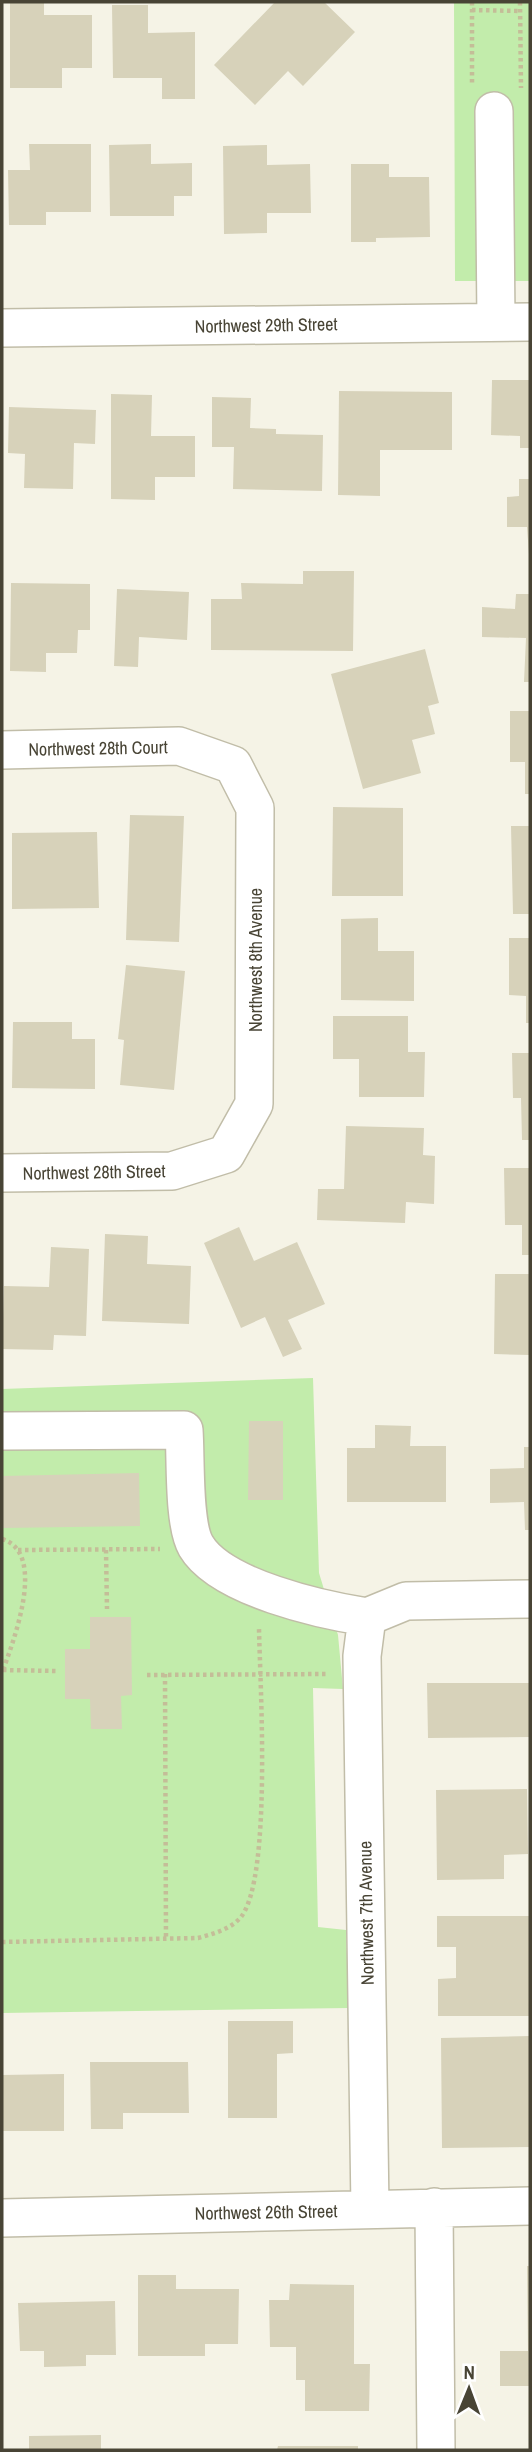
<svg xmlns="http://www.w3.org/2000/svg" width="532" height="2452" viewBox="0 0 532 2452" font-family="'Archivo Narrow',sans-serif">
	<rect width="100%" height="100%" fill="#f5f3e6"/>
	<path fill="#c2ecab" d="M454 2H530V281H455Z
		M313 1378 319 1573 338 1635 343 1689 313 1688 318 1927 346 1930 349 2008 2 2013V1389Z"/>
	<path fill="#d7d2ba" d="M10 2H44V15H92V68H62V88H10Z
		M275 2H324L355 32 303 86 288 71 255 105 214 65Z
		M112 5H148V33L195 32V99H162V78H113Z
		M29 144H91V212H46V225H9L8 170H30Z
		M151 144V164L192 163V196H174V216H110L109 145Z
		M267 145V165L310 164 311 213H267V233L224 234 223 146Z
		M351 164H389V177H429L430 237 376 238V242H351Z
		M492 380H530V448H520V436L491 435Z
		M339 391 452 392V450H380V496L338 495Z
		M111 394 152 395 151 436H195V477H155V500L111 499Z
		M212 397 251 398 250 428 276 429V434L323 435 322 491 233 489 234 447H212Z
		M9 407 96 410 95 444 74 443 73 489 24 488 25 454 8 453Z
		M519 479H530V568L527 527H507V497L519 496Z
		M303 571H354L353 651 211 650V599H242L241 583 303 584Z
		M11 583 90 584V630H78L77 653H46V672L10 671Z
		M117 589 189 592 187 640 139 637 138 667 114 666Z
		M516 594H530V682H524L526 638 482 637V607L515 609Z
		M425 649 439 703 428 706 435 734 412 740 421 773 363 789 331 674Z
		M510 711H530V794H525V762H510Z
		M333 807 403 808V896H332Z
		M130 815 184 816 179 942 126 940Z
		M511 826H530V914H513Z
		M97 832 99 908 12 909V833Z
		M378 918V951H414V1001L341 1000V919Z
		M509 938H530V1023H526V996L509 995Z
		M126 965 185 971 174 1090 120 1085 124 1040 118 1039Z
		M333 1016H408V1052H425L424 1097H359V1059H333Z
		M13 1022H72V1039H95V1089L12 1088Z
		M512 1053H530V1140H522L521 1098H513Z
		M346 1126 424 1128 423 1155 435 1156 434 1204 406 1202 405 1223 317 1220 318 1189H344Z
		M504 1168H530V1255H522V1225H505Z
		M239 1227 254 1261 297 1242 325 1304 288 1320 302 1349 283 1357 265 1317 241 1328 204 1243Z
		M105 1234 148 1236 147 1264 191 1266 189 1324 102 1321Z
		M51 1247 89 1249 86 1336 54 1335 53 1350 2 1349 4 1286 49 1287Z
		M495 1274H530V1355L494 1354Z
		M249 1421H283V1500H248Z
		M375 1425 411 1426 410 1446H446V1502H347V1448H375Z
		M524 1447H530V1530H525L524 1502 490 1503V1469L524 1468Z
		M139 1473 140 1526 2 1528V1476Z
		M90 1617H131L132 1695 121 1696 122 1729H91L90 1699H65V1649H90Z
		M427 1683H530V1737L428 1738Z
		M527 1789 528 1854 504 1855V1879L437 1880 436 1790Z
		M437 1916H530V2016H438V1979L456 1978V1947H437Z
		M228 2021H293V2053L277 2054V2118H228Z
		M530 2036V2147L442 2148 441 2038Z
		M90 2062H188L189 2113H123V2129H91Z
		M64 2074V2131H2V2075Z
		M527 2266H530V2386H500V2351H528Z
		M138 2275H176V2289H239L238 2344H205V2356H138Z
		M290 2284 354 2285V2364H370L369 2411H305V2380H296V2347H270L269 2300H289Z
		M115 2301 116 2355H86V2366L44 2367V2351H20L18 2303Z
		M101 2435V2450H29V2436Z
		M278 2446H358V2450H277Z"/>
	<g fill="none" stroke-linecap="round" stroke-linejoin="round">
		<g stroke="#c1bda8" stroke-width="40">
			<path id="minor" d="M494 111 496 322
				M2 328 530 322
				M2 750 179 746 233 765 255 808 254 1104 226 1154 172 1171 2 1173
				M2 1431 184 1430C186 1458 183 1524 196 1546 221 1588 322 1610 367 1617
				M367 1617 362 1656 370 2209
				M367 1617 406 1601 530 1599
				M434 2207 436 2450
				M2 2218 530 2206"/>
		</g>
		<path stroke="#c4bd98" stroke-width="4.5" stroke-dasharray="3.5 3.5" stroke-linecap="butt" d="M472 2V85
			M520 2 521 88
			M472 10 520 11
			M2 1539C48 1553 13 1642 2 1673
			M18 1550 160 1549
			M106 1550 107 1609
			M3 1670 57 1671
			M165 1674 166 1938
			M147 1675 328 1674
			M2 1942 198 1938C213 1934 231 1929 241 1917 272 1877 260 1685 259 1628"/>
		<use href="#minor" stroke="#fff" stroke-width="37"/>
	</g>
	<g text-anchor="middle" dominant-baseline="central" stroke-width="5" stroke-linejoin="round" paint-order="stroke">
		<g font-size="18" fill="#484435" stroke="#fff">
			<text transform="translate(266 325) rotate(-1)">Northwest 29th Street</text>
			<text transform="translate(98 748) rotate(-1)">Northwest 28th Court</text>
			<text transform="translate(255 960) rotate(-90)">Northwest 8th Avenue</text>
			<text transform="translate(94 1172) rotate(-1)">Northwest 28th Street</text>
			<text transform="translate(366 1913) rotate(-91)">Northwest 7th Avenue</text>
			<text transform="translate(266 2212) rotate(-1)">Northwest 26th Street</text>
		</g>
	</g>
	<rect width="532" height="2452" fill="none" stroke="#484435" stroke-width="7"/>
	<g transform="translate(469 2389) rotate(1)" stroke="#ffffff" stroke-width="5" paint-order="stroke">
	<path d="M0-5L12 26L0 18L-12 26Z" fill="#484435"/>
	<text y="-10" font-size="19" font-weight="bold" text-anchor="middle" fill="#484435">N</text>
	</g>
</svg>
